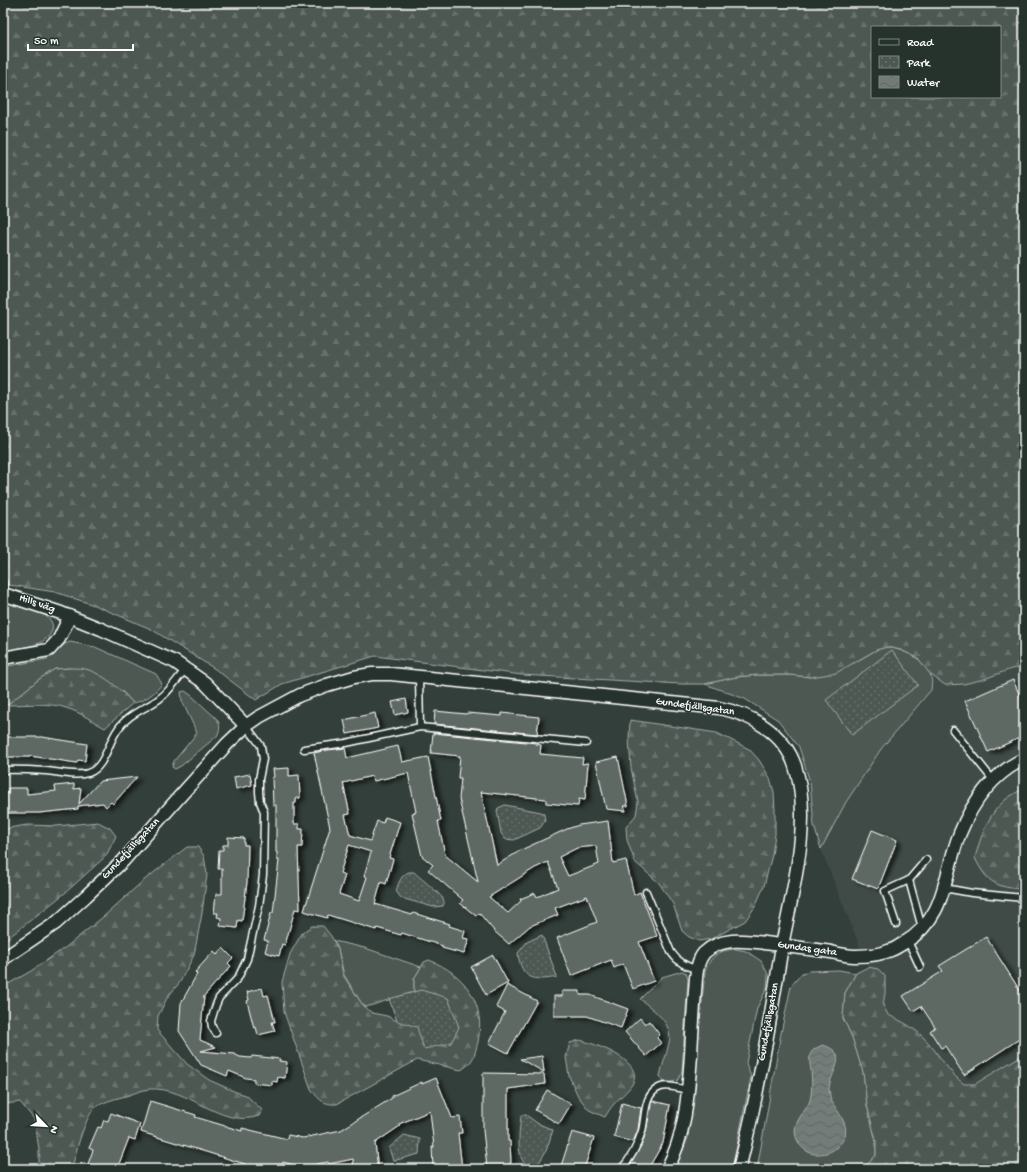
<svg xmlns="http://www.w3.org/2000/svg" width="1027" height="1172" viewBox="0 0 1027 1172" font-family="'Gochi Hand',sans-serif">
	<defs>
		<pattern id="forest-firs" width="22" height="20" patternUnits="userSpaceOnUse"><rect width="22" height="20" fill="#4d5853"/><path d="M5 1l3.5 6h-7zM16 11l3.5 6h-7z" fill="#68716d"/></pattern>
		<pattern id="park-dots" width="8" height="8" patternUnits="userSpaceOnUse"><rect width="8" height="8" fill="#4d5853"/><path d="M2 2h.1M6 6h.1" fill="none" stroke="#68716d" stroke-width="1.8" stroke-linecap="round"/></pattern>
		<pattern id="water-waves" width="16" height="10" patternUnits="userSpaceOnUse"><rect width="16" height="10" fill="#737b78"/><path d="M0 5q4-4 8 0t8 0" fill="none" stroke="#606462"/></pattern>
		<filter id="shadow"><feDropShadow dx="4.5" dy="2.5" stdDeviation="2" flood-color="#0009"/></filter>
	</defs>
	<rect width="100%" height="100%" fill="#333f3a"/>
	<filter id="ink" filterUnits="userSpaceOnUse"><feTurbulence type="fractalNoise" baseFrequency=".025" numOctaves="2"/><feDisplacementMap in="SourceGraphic" scale="8" xChannelSelector="R" yChannelSelector="G"/><feConvolveMatrix kernelMatrix="1 2 1 2 8 2 1 2 1" color-interpolation-filters="sRGB"/></filter>
	<g filter="url(#ink)">
		<path fill="#404c47" d="M1024 667V788L1006 800 1010 889H1024V1054L975 1084H964L955 1078 925 1039 905 1023 888 1015 883 1005 885 993 878 969 868 967 821 849 846 802 881 749 931 690 933 683 930 674 945 685 964 684 984 679 1011 669Z"/>
		<path fill="#4d5853" stroke="#a6aca9" d="M3 602C15 604 58 612 52 630 50 638 41 643 34 645 24 648 13 649 3 651Z
			M70 642 95 647 156 674 162 684C155 693 145 701 133 703L123 692 70 668 55 669 38 680 7 705 3 706V667L47 659 65 644Z
			M887 647C908 651 937 663 931 690L881 749 846 802 821 849 814 826 810 782 799 747 778 720 745 699 705 684 736 677 757 675H789L811 677 854 663 876 650Z
			M185 691 192 696 217 719C221 726 220 730 217 736L181 766 175 769 172 767 174 761 197 733 182 701 181 692Z
			M334 941 365 948 421 967 414 979V992L366 1007 362 1004 344 975 338 949Z
			M736 949 746 951 761 961 768 974 767 988 757 1008 746 1063 751 1077 732 1169H675L688 1138 705 972C710 956 719 950 736 949Z
			M839 970 856 973 845 993 843 1018 852 1037 863 1072 867 1105 876 1141V1155L869 1163 860 1169H757L781 1033 791 986 802 973 809 971Z
			M682 971 686 973 688 979 682 1071 678 1080 672 1082H664L660 1076C662 1065 667 1054 669 1043 674 1023 653 1010 640 999L662 977Z"/>
		<path fill="url(#forest-firs)" stroke="#a6aca9" fill-rule="evenodd" d="M3 3H1024V667L1011 669 984 679 964 684 945 685 930 674 918 658 901 650 887 647 876 650 836 673 811 677 789 675H757L736 677 705 684H680L522 675 375 656 282 684 256 700 215 669 151 629 94 605 55 592 3 584ZM872 27H1000V97H872Z
			M70 668C76 668 84 668 89 670 106 676 121 690 133 703L105 728C92 721 80 712 66 708 50 702 24 705 7 705L38 680 55 669Z
			M630 720 717 733 749 749 759 760 770 778 774 792 775 810V834L772 855 764 886 755 907 745 921 711 939 699 941 689 937 682 931 673 904 659 883 635 862 627 840 626 827 636 815 638 802 631 768 629 739Z
			M1024 788V889C997 888 987 883 975 858 981 836 987 816 1005 800 1011 795 1018 792 1024 788Z
			M98 822 110 828 116 836 106 856 65 893 3 942V829L27 825 56 826Z
			M187 847H198L204 856 207 874 202 913 194 955 180 982 167 998 158 1016 157 1030 187 1064 209 1080 236 1092 246 1095 262 1110 259 1116C220 1129 189 1086 149 1089 140 1090 131 1095 122 1097 114 1099 103 1102 96 1107 85 1115 75 1155 72 1169H39V1149L34 1119 20 1102 5 1104 3 1108V987L31 971 66 947 103 917 143 881Z
			M312 926H323L331 936 338 949 343 975 362 1004 372 1013 387 1016 397 1021 414 996V979L424 962 429 960C465 974 486 1003 478 1042 474 1056 474 1062 461 1070L417 1060 337 1104C324 1105 319 1100 311 1089L284 1012 282 982 290 954 302 933Z
			M868 967 878 969 885 976V993L883 1005 888 1015C902 1021 915 1028 926 1040 939 1054 948 1072 964 1084H975L1024 1054V1169H860L869 1163 876 1155V1141L867 1105 863 1072 852 1037 843 1018 845 993 856 973Z
			M580 1040C595 1044 640 1059 634 1080 632 1088 620 1097 614 1104 611 1107 608 1112 605 1117L589 1110 578 1096 569 1076 566 1057 570 1043Z"/>
		<path fill="url(#park-dots)" stroke="#a6aca9" d="M892 650 918 685 852 735 826 700Z
			M505 805 541 812 544 814 545 821 540 828 514 840 505 839 501 833 497 811 498 808Z
			M409 872H414C419 877 442 895 443 899 445 903 444 903 443 906L433 907 401 898 396 891C399 882 401 875 409 872Z
			M542 935 557 977C534 982 521 979 518 953L527 942Z
			M421 990 448 998 459 1027 451 1043 424 1049 417 1027 397 1021 389 999Z
			M521 1115H526L537 1123 553 1130 546 1151 537 1166C512 1172 520 1128 521 1115Z
			M404 1135 420 1139 419 1154 393 1161 389 1148Z"/>
		<path fill="url(#water-waves)" stroke="#abb0ae" d="M823 1045C852 1054 829 1072 829 1090 830 1094 830 1099 832 1102 841 1117 855 1131 837 1147 832 1152 825 1154 818 1154 811 1155 804 1150 800 1145 785 1122 809 1114 811 1095 812 1087 812 1079 811 1071 809 1056 807 1051 823 1045Z"/>
		<path fill="#5f6964" stroke="#fff" fill-rule="evenodd" filter="url(#shadow)" d="M1013 680 1024 705V736L988 752 965 701Z
			M406 699 408 712 395 715 392 702Z
			M435 711 466 714 467 713 502 716V713L539 717 537 734 434 724Z
			M375 713 378 728 347 734 344 720Z
			M433 733 536 743V744L541 745 540 754 583 758 582 764 588 763 585 800 579 799 578 806 546 803V799L481 792 497 865 521 850 567 829 579 825 608 821 613 863 626 860 634 895 640 892 657 936 639 942 654 981 633 989 623 964 614 968 611 960 571 976 557 938 597 922 587 896 555 908 558 915 530 926 509 944 495 932 479 913 476 916 460 903 463 900 428 870 433 865 422 856 412 813 416 812 408 773 374 781 372 776 343 783 350 814 345 815 350 835 370 841 377 821 383 823 385 817 400 822 389 858 393 859 386 884 381 882 375 904 412 915 413 913 450 924 449 926 465 931 463 938 469 939 464 954 442 948 443 946 402 933 401 935 377 928 376 930 328 915 327 918 304 911 330 828 314 753 327 750 345 748 347 758 398 746 402 762 428 757 441 821H438L445 855 478 882 459 799 461 778H458L460 756 431 753ZM349 845 371 852 364 876 367 877 359 901 339 894 345 875 340 873ZM596 846 599 864 568 876 559 857 577 848ZM548 862 558 888 537 897 535 893 520 899 521 901 508 913 489 897 535 868Z
			M3 737H42L87 744 85 761 78 760 77 763 30 756V757H3Z
			M618 757 628 806H624L626 811 606 809 596 762Z
			M289 768V776L299 775 300 798H296V803H294V824H299V829H303L302 847H298L300 910 295 909 285 945 282 944 279 956 265 952 268 941 264 940 271 913H273L279 860H277V852H276V805H273L272 777H274L273 769Z
			M250 774 252 785 236 789 234 777Z
			M137 777 113 804 111 802 106 807 103 803 78 806V809L39 813H3V793H8V788H27V794L56 791 55 786 74 784V789L81 788 79 804 100 781Z
			M872 830 897 840 878 889 852 879Z
			M228 837 244 838V845H248L247 882 242 921 238 920 237 928 220 926 221 918 217 917 218 913H214L216 894H222V869H218L219 850H223V845H228Z
			M986 937 1024 997V1036L964 1075 945 1046 941 1048 930 1031 935 1027 921 1006 913 1011 903 996 943 971 939 966Z
			M223 948 233 958 228 963 231 966 204 996 200 1040 216 1047 201 1051 234 1054 240 1057 251 1058 252 1056 280 1059 279 1061 287 1062 285 1078 278 1077 277 1082 272 1081V1085L254 1083V1079L246 1078 229 1071 227 1076 201 1065 179 1031 181 1003 197 974 195 972 214 951 217 955Z
			M493 955 508 983 486 995 471 967Z
			M507 985 537 1001 508 1053 489 1043 505 1012 496 1007Z
			M262 988 264 996 268 995 275 1022H272L275 1031 258 1035 256 1027 254 1028 247 1001 249 1000 247 992Z
			M562 991H580V995H590L628 1009 621 1028 587 1016H554V996H562Z
			M640 1018 645 1024 649 1021 660 1035 657 1038 661 1043 646 1056 625 1032Z
			M542 1056 544 1072 520 1059Z
			M483 1073 544 1074 545 1084 508 1089V1141H510L511 1163 509 1164V1166L487 1168 483 1130Z
			M436 1078 452 1118 460 1117 462 1133H458L462 1169H444V1167L433 1168 432 1147H434L430 1111 399 1124 400 1126 375 1143 378 1169H354L353 1159 329 1164 328 1162 301 1167 283 1162 281 1169H244L245 1164 141 1132 150 1101 196 1115 195 1117 242 1131V1128L287 1139 288 1135 303 1138 341 1130 392 1098V1096L422 1082V1084Z
			M547 1090 571 1104 559 1124 535 1110Z
			M653 1101 670 1105 663 1143 648 1169H628L642 1144 646 1132 650 1110H651Z
			M622 1103 641 1108 638 1130 633 1142 614 1137Z
			M111 1113 140 1124 135 1140 129 1138 117 1169H90L92 1166 88 1164 93 1150 89 1148 98 1127 101 1128 104 1120 108 1121Z
			M572 1132 594 1138 584 1169H560Z"/>
		<g fill="none" stroke-linecap="round" stroke-linejoin="round">
			<g stroke="#fff" stroke-width="9">
				<path id="lane" d="M3 582V586
					M419 677 420 727
					M953 730 993 780
					M304 749 346 743 420 727 586 743
					M3 770C17 769 32 770 46 771 59 772 76 777 88 773 105 768 108 742 118 729 128 714 145 709 159 699 170 691 177 679 186 669
					M909 880 922 928
					M944 888 972 893 1024 898
					M646 892 671 952C677 961 686 967 697 969
					M896 924 885 891 909 880 926 860
					M908 941 920 967
					M216 1033 212 1027 211 1021 216 1005 219 998 238 978 247 959 259 906 263 875 264 812 260 802 259 792V779L263 759 262 753 261 746 256 739 246 726
					M621 1169C631 1159 638 1144 642 1131 646 1116 643 1093 661 1087 669 1084 680 1089 688 1090"/>
			</g>
			<g stroke="#fff" stroke-width="15">
				<path id="street" d="M3 594 61 613 101 629 175 662 205 683 246 726
					M3 658 49 650 59 639 70 616
					M3 959 56 923 86 896 123 861 181 795 227 744 246 726 259 717 300 695 327 685 354 677 372 674H391L719 708C751 714 784 733 795 766 813 820 792 891 782 946 770 1020 758 1096 739 1169
					M667 1169C686 1134 688 1094 691 1055 692 1030 694 1004 696 978 697 969 698 960 704 953 711 946 722 942 732 941 747 940 764 943 780 945 797 948 814 949 831 952 839 954 847 956 855 956 867 956 880 955 891 950 895 949 900 945 904 943 948 917 943 874 960 833 973 801 992 774 1024 759"/>
			</g>
			<use href="#lane" stroke="#26332d" stroke-width="6"/>
			<use href="#street" stroke="#26332d" stroke-width="12"/>
		</g>
	</g>
	<g text-anchor="middle" dominant-baseline="central" stroke-width="3" stroke-linejoin="round" paint-order="stroke">
		<g font-size="11" fill="#fff" stroke="#26332d">
			<text transform="translate(37 604) rotate(19)">Hills väg</text>
			<text transform="translate(695 707) rotate(8)">Gundefjällsgatan</text>
			<text transform="translate(131 849) rotate(-47)">Gundefjällsgatan</text>
			<text transform="translate(807 949) rotate(8)">Gundas gata</text>
			<text transform="translate(769 1022) rotate(-80)">Gundefjällsgatan</text>
		</g>
	</g>
	<rect width="1027" height="1172" fill="none" stroke="#26332d" stroke-width="16"/>
	<rect x="8" y="8" width="1011" height="1156" fill="none" stroke="#fff" stroke-width="1.5" filter="url(#ink)"/>
	<rect x="871" y="26" width="130" height="72" fill="#26332d" stroke="#7d8581"/>
	<rect x="879" y="39" width="20" height="6" fill="#26332d" stroke="#7d8581"/>
	<text x="907" y="46" font-size="12" fill="#ffffff">Road</text>
	<rect x="879" y="56" width="20" height="12" fill="url(#park-dots)" stroke="#7d8581"/>
	<text x="907" y="66" font-size="12" fill="#ffffff">Park</text>
	<rect x="879" y="76" width="20" height="12" fill="url(#water-waves)" stroke="#7d8581"/>
	<text x="907" y="86" font-size="12" fill="#ffffff">Water</text>
	<g transform="translate(46 1126) rotate(115)" stroke="#26332d" stroke-width="3" paint-order="stroke">
	<path d="M0-3L7 15L0 10L-7 15Z" fill="#ffffff"/>
	<text y="-6" font-size="11" font-weight="bold" text-anchor="middle" fill="#ffffff">N</text>
	</g>
	<path d="M28 44v6h105v-6" fill="none" stroke="#ffffff" stroke-width="2"/>
	<text x="34" y="44" font-size="12" fill="#ffffff" stroke="#26332d" stroke-width="3" paint-order="stroke">50 m</text>
</svg>
